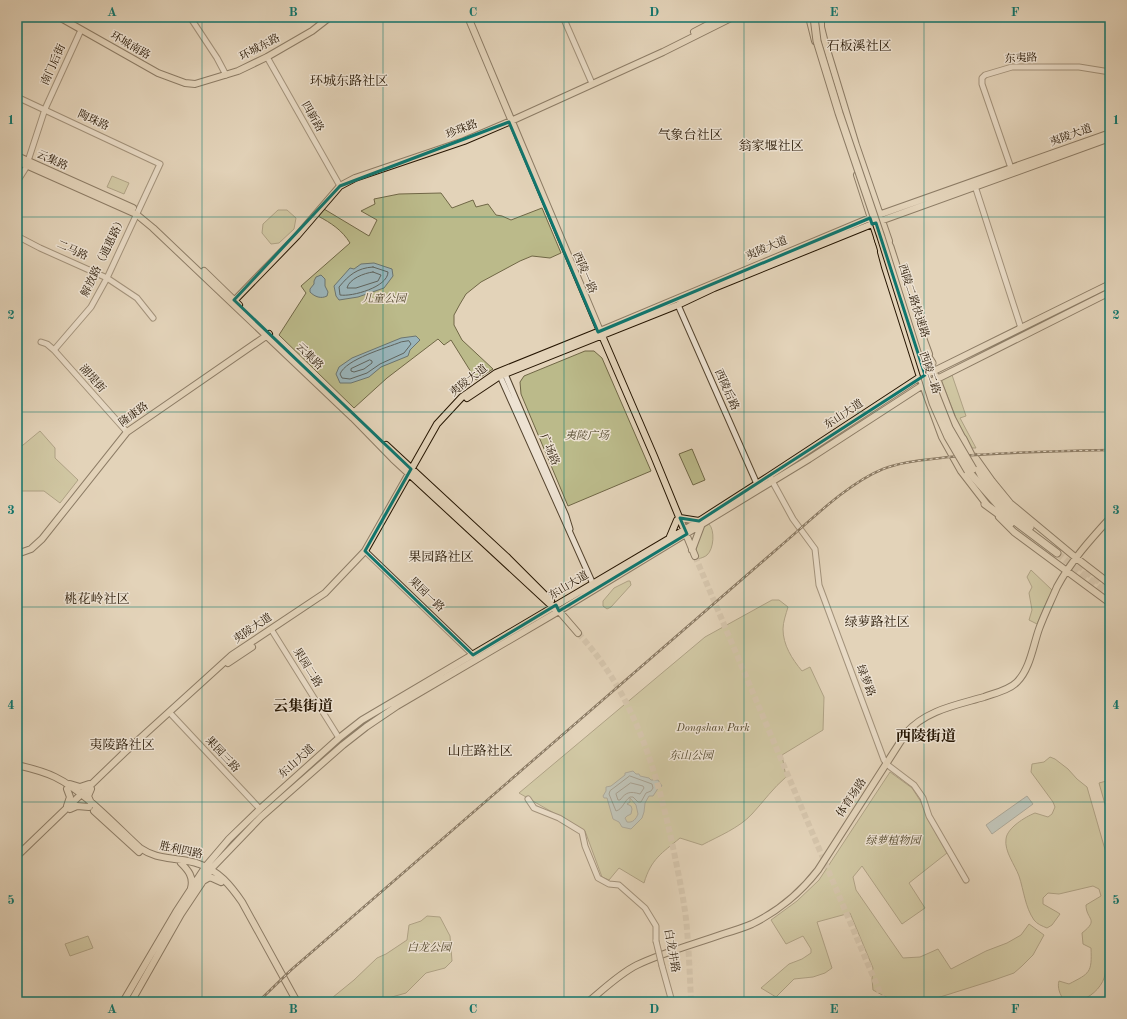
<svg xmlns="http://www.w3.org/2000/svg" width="1127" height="1019" viewBox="0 0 1127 1019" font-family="'Old Standard TT','Noto Serif SC',serif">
	<rect width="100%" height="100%" fill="#e3d3b9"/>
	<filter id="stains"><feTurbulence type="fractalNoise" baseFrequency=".005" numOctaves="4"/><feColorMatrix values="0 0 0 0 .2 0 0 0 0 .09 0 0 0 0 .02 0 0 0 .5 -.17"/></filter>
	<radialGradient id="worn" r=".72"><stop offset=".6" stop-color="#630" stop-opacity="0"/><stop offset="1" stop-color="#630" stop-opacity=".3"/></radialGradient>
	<path fill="#bbba8a" stroke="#706746" d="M112 176 129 183 124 194 107 187Z
		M441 193 452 208 473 200 476 207 488 204 496 215 502 216 511 220 542 208 561 253 550 258 532 256 520 261 481 282 466 294 460 304 454 315V325L462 340 493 369 476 380 451 340 444 345 438 339 387 378 354 408 279 335 306 293 301 286 350 243C342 230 331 223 318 216L324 209 369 236 377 220 361 211 375 204 374 199 399 194Z
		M278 210H287L296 218 294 229 279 243 271 244 262 233 263 224Z
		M585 351H594L602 358 651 471 568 506 521 394 520 382 524 376Z
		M952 375 966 416 960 418 976 448H972L956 418 941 380Z
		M40 431 55 448V458L78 480 60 503 44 491H17V450Z
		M692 449 705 480 693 485 679 454Z
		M709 524C715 530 714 549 707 555 705 557 701 558 698 559 693 549 700 537 704 527Z
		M1031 570 1052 590 1037 624 1029 620 1032 610 1029 593 1032 587 1027 577Z
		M628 581H630L631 585 611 607 607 609 603 606V601L614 588Z
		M772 600H779L788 607C786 614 783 622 783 629 783 645 792 659 802 671L810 667 824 697 823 730 782 755 786 777C773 788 764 801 752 814 739 828 719 836 702 845L680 838C662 853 651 859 644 883L619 868 609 880 602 877 585 831 519 793 705 637Z
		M1050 757 1055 759 1068 769 1077 779 1087 787 1104 846 1108 859V866L1110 869V952C1106 959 1106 966 1105 974 1104 984 1093 996 1083 999 1077 1001 1070 999 1064 1000 1060 995 1057 987 1059 981L1069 984C1090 973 1092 973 1091 948L1083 944 1082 933C1100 919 1086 920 1086 905L1101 896 1099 889 1093 886 1059 894 1048 893 1043 898V904L1057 912 1060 914 1052 925 1047 928C1042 926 1037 924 1034 920 1025 907 1024 891 1019 876 1015 865 1004 851 1006 839 1007 828 1025 817 1035 813L1048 817 1052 814 1055 807 1053 802 1031 772 1032 764 1044 762Z
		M890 772 912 788 921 802 928 819 947 853 909 883 925 908 902 924 862 866 853 877 856 890 903 958 920 957 938 949 951 969 986 951 1007 943 1021 935 1029 924 1044 935 1033 955 1022 966 1014 973 994 980 937 998 902 1002 886 997 873 990 872 979 873 968 850 913 817 922 832 968 825 973 813 977 794 979 776 997 761 988 789 964 802 959 811 953V949L803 936 786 944 771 920 797 901 819 880Z
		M1110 780V822L1099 783Z
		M427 916 440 917 450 936 452 961 445 968 426 973 406 993 374 1002H327L354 980 377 958 386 954 407 940 409 925 421 921Z
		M88 936 93 948 70 956 65 944Z"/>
	<path fill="#9ab5bb" stroke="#6b7571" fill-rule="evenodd" d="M374 263 392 269 393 276 384 288 358 297 339 300 336 296 334 286 350 268 354 269 361 264Z
		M321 275 325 279V286L328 292 327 296C321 299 315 297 310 292V289L314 284V281L316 277Z
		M416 336 420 340 410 350 408 356 381 367 369 377 351 383H340L336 374 339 367 352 358 401 338Z
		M633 771 636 774H639L640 776 649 778 651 780H658L662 786 661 787 658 786 657 790 653 796H649L645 803 644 812 642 818 631 829 622 827 619 822 613 819 607 798H604L603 796 606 791V787L611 786 625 775V773ZM630 798 636 805 638 814C636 819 633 823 627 822L625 818 627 816 631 814 632 809 631 806 627 804 630 802Z
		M1027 796 1033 804 992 834 986 825Z"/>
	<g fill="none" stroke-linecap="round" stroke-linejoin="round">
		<path stroke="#5f645e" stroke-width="1" d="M373 267 388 272C388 287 352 297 340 295L339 287C349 275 357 268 373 267Z
			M373 272 381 275 378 281 356 288H347C349 279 364 273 373 272Z
			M409 341 411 344 404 353 380 364 367 373 350 379 342 378 340 374C346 359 386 348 401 342Z
			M370 360 372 361V363L364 369 354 372 351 371V369Z
			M630 776 652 784 653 788 651 791 646 793 641 802H638L633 797H630C624 801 623 809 616 811L609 794 610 791Z
			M631 783 643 786 644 788 640 794C630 791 626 792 620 800H618L616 794Z"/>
		<path stroke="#c6b69d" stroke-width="6" stroke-dasharray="6 3" stroke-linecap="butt" d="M695 556 884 1002
			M578 633C635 695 657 771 674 852 679 877 685 904 687 929 689 954 690 978 691 1002"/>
		<path stroke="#c6b69d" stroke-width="7" stroke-dasharray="7 3.5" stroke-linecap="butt" d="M1057 553 1110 596
			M1069 558 1110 590"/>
		<g stroke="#54442f" stroke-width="7">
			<path id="minor" d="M190 17 217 58 226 75
				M563 17 591 81
				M267 57 340 186
				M17 97 160 164 107 278 91 307 54 350
				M28 161 45 109 81 30
				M1011 168 982 84V78L985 75 1012 67H1079L1110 72
				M17 182 27 166
				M975 186 1021 328
				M17 236 40 248 107 278 137 298 153 318
				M678 305 757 484
				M41 342 47 344 54 350 127 432
				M505 374 566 516 570 529
				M500 376 593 584
				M771 479 793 519 815 549 819 585 884 760 889 766 914 785 923 798 929 816 966 880
				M365 551 473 655
				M271 629 339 738
				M171 714 260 809
				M528 799 534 808 559 818 582 832 585 846 598 878 609 884 619 885 645 908 656 926V941
				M662 966 672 1002"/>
		</g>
		<g stroke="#241401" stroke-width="8">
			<path id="major" d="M59 17 158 73 185 83 195 84 238 71 267 57 312 31 330 17
				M468 17 600 331 654 456 695 556
				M809 17 815 41
				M821 17V27L825 43 856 145 889 241
				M694 32 723 17
				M17 156 133 208
				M17 161 136 214 153 228 353 418 393 459 553 607 559 611 578 633
				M857 175 879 243
				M881 252 885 267 920 377 942 437 961 471 988 506
				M204 271 239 305
				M233 302 297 236 340 186 355 178 464 141 511 121 663 52 733 17
				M922 335 929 354
				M936 376 952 418 965 443
				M467 398 500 376 678 305 714 288 872 224 1110 138
				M386 445 508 558 551 601
				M975 457 992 481 1010 503 1075 557 1110 584
				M999 517 1014 532 1110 603
				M680 518 699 521
				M669 539 677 520
				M692 550 701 526
				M17 554 31 549 42 539 127 432 269 334
				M228 663 252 647
				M17 765C30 768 43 771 55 777 84 791 116 826 140 848 152 856 161 857 175 859 183 860 192 861 199 864 218 870 231 886 242 902L297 1002
				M70 784 80 787 89 784
				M67 789 70 797 67 806
				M91 803 88 796 91 789
				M70 809 77 806 89 807
				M94 811 139 852
				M17 856 124 753 232 655 325 593 365 551 437 424 462 397 496 373 600 331 870 218 1110 133
				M181 863C188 870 194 877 191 888
				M203 881 210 877 221 882
				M123 1002 176 912 206 866 229 839 260 809 339 738 362 720 699 521 769 476 920 377 934 371 1110 284
				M131 1002 181 914 211 869 261 817 343 745 366 727 397 706 559 611 809 459 923 385 937 379 1110 292
				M588 1002C604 989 619 974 637 965 664 952 695 944 723 934 733 931 743 928 752 924 777 912 801 892 818 870L906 733C926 710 957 705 984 697 995 693 1009 690 1017 682 1030 669 1033 646 1039 629 1044 615 1051 601 1057 587 1071 561 1090 540 1110 518"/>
		</g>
		<g stroke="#241401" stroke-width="9">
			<path id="highway" d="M884 235 890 247 923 349 932 363
				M878 238 883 255
				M963 439 981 475 999 497
				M968 471 999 506 1012 519 1057 553
				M995 495 1013 513 1030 527
				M985 504 1011 523"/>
		</g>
		<use href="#minor" stroke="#ede2d2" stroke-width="5"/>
		<use href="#major" stroke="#e3d3b9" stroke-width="6"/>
		<use href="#highway" stroke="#e3d3b9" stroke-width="7"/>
		<g stroke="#241401" stroke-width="2.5">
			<path id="rail" d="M258 1002 291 970 777 549C807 524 846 484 883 469 904 461 927 460 949 457 1002 452 1056 451 1110 450"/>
		</g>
		<use href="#rail" stroke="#ede2d2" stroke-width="1" stroke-dasharray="3" stroke-linecap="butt"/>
		<g stroke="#54442f" stroke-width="7" stroke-linecap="butt">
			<path id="minor-bridge" d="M656 941 662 966"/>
		</g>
		<g stroke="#241401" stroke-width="9" stroke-linecap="butt">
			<path id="highway-bridge" d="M814 17 817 41 839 113 881 237 933 403 948 437 968 471
				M932 385 949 428 973 469"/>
		</g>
		<use href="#minor-bridge" stroke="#ede2d2" stroke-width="5"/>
		<use href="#highway-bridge" stroke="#e3d3b9" stroke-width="7"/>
	</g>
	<path d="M0 0H1127V1019H0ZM509 122 598 332 870 218 872 224 876 223 925 375 699 521 680 518 687 534 559 611 556 605 473 655 365 551 411 469 234 300 340 186Z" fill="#e3d3b9" fill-opacity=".55" fill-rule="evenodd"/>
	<path fill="none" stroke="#0f766e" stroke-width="3" stroke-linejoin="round" d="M509 122 598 332 870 218 872 224 876 223 925 375 699 521 680 518 687 534 559 611 556 605 473 655 365 551 411 469 234 300 340 186Z"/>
	<path fill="none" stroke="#0f766e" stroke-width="1" stroke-opacity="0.55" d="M202 17V1002M383 17V1002M564 17V1002M744 17V1002M924 17V1002M17 217H1110M17 412H1110M17 607H1110M17 802H1110"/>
	<g text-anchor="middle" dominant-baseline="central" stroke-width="3" stroke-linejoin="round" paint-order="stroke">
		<g font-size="11" fill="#241401" stroke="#ede2d2">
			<text transform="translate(130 46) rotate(30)">环城南路</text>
			<text transform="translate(260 48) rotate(-28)">环城东路</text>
			<text transform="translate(1021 59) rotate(-3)">东夷路</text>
			<text transform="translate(54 65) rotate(-66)">南门后街</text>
			<text transform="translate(312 117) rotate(60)">四新路</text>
			<text transform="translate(93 121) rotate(25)">陶珠路</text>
			<text transform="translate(462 130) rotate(-21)">珍珠路</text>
			<text transform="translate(1071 136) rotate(-20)">夷陵大道</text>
			<text transform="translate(52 161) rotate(24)">云集路</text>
			<text transform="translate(767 249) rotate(-23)">夷陵大道</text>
			<text transform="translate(72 251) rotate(24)">二马路</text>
			<text transform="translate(104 257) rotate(-64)">解放路（通惠路）</text>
			<text transform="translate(584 273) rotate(67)">西陵一路</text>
			<text transform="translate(913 301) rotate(72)">西陵二路快速路</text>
			<text transform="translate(309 357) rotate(44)">云集路</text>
			<text transform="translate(929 373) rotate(71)">西陵二路</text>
			<text transform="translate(92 379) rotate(48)">湖堤街</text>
			<text transform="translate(469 381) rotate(-38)">夷陵大道</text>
			<text transform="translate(726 390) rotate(66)">西陵后路</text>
			<text transform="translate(134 415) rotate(-36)">隆康路</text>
			<text transform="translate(844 415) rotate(-33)">东山大道</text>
			<text transform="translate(549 450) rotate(67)">广场路</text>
			<text transform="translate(569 586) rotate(-31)">东山大道</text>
			<text transform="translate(426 595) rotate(44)">果园一路</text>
			<text transform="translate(253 629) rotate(-34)">夷陵大道</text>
			<text transform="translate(307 668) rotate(58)">果园二路</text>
			<text transform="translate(865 681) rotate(69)">绿萝路</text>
			<text transform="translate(222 755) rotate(47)">果园三路</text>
			<text transform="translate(297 762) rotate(-42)">东山大道</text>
			<text transform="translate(852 798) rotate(-56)">体育场路</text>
			<text transform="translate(181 851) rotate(12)">胜利四路</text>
			<text transform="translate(671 951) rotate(80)">白龙井路</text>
		</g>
		<g font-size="11" font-style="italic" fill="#51462a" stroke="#ede2d2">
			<text x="384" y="299">儿童公园</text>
			<text x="587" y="436">夷陵广场</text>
			<text x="713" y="728">Dongshan Park</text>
			<text x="691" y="756">东山公园</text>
			<text x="893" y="841">绿萝植物园</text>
			<text x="429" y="948">白龙公园</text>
		</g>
		<g font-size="13" fill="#241401" stroke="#ede2d2">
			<text x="859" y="46">石板溪社区</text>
			<text x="349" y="81">环城东路社区</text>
			<text x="690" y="135">气象台社区</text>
			<text x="771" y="146">翁家堰社区</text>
			<text x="441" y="557">果园路社区</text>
			<text x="97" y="599">桃花岭社区</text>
			<text x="877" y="622">绿萝路社区</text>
			<text x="122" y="745">夷陵路社区</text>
			<text x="480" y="751">山庄路社区</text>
		</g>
		<g font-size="15" font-weight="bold" fill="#241401" stroke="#ede2d2">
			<text x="303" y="707">云集街道</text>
			<text x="926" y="737">西陵街道</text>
		</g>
	</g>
	<rect width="1127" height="1019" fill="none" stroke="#e3d3b9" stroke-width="44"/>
	<rect x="22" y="22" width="1083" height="975" fill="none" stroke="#0f766e" stroke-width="1.5"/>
	<g font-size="13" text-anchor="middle" font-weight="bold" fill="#0f766e">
		<text x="112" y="16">A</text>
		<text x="293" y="16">B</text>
		<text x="473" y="16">C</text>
		<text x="654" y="16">D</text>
		<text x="834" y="16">E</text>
		<text x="1015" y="16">F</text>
		<text x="11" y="124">1</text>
		<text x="1116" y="124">1</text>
		<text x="11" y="319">2</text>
		<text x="1116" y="319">2</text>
		<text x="11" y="514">3</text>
		<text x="1116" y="514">3</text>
		<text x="11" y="709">4</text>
		<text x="1116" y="709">4</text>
		<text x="11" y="904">5</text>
		<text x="1116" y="904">5</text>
		<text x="112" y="1013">A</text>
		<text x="293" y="1013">B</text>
		<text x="473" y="1013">C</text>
		<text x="654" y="1013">D</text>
		<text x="834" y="1013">E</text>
		<text x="1015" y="1013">F</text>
	</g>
	<rect width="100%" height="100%" filter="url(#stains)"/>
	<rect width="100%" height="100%" fill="url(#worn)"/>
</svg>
